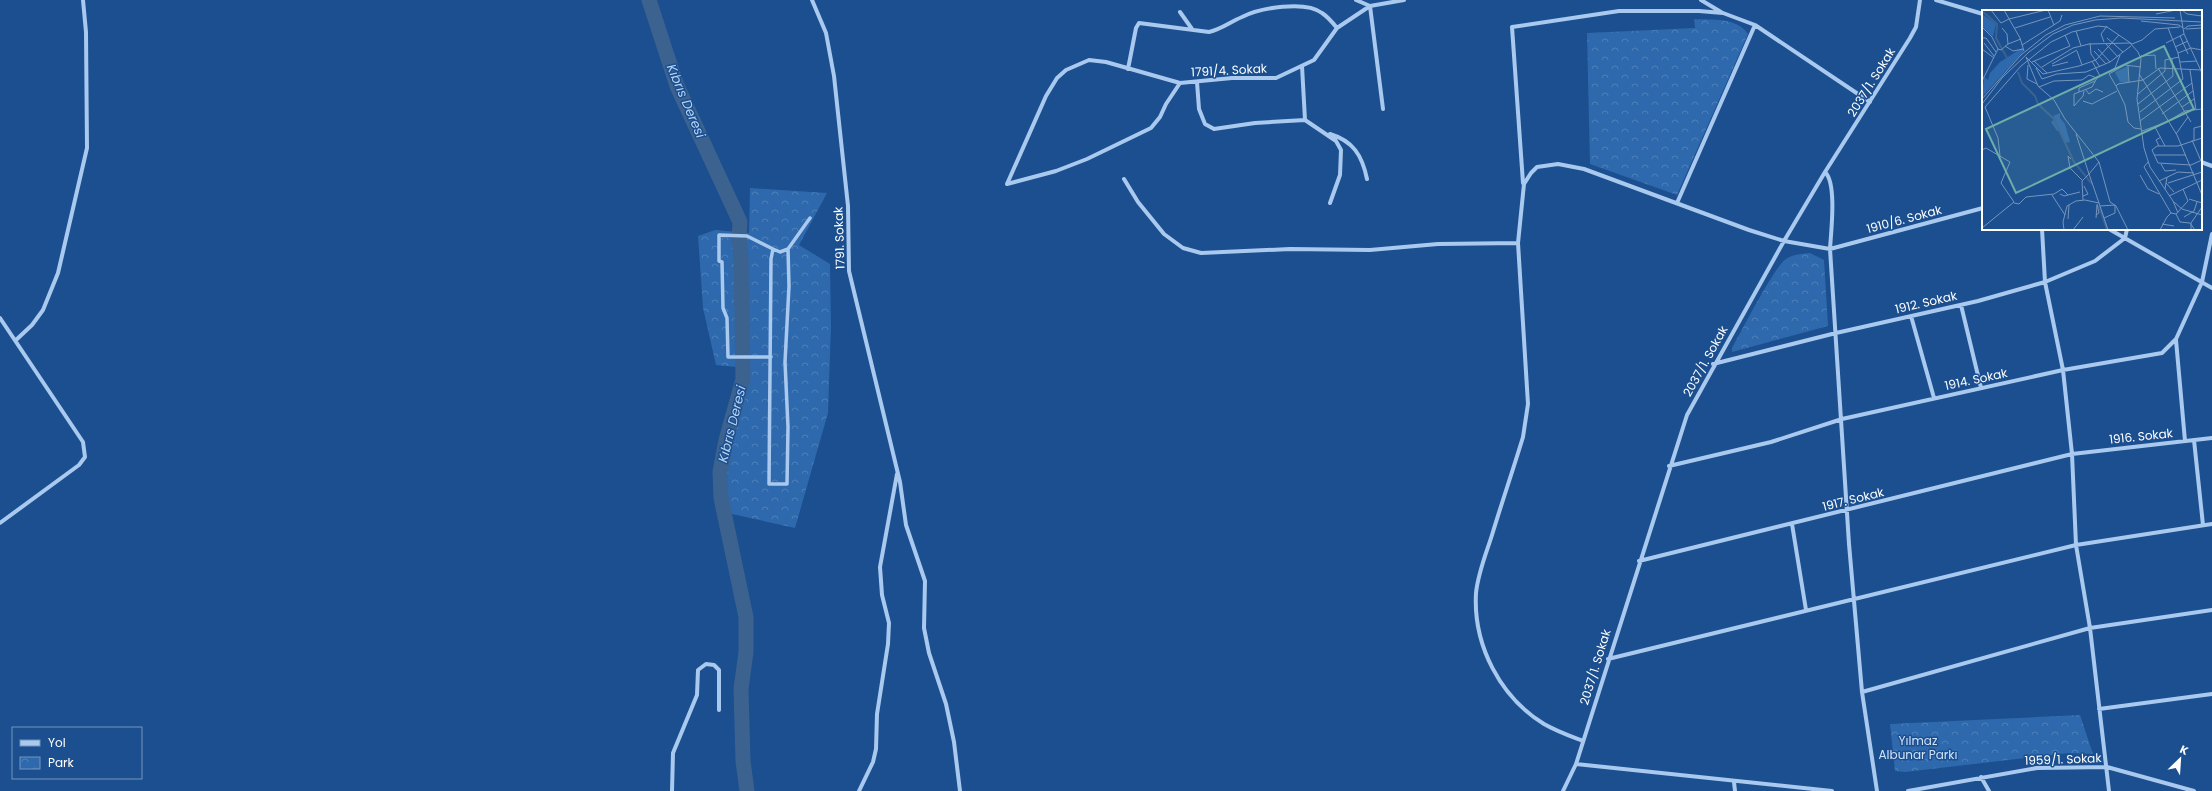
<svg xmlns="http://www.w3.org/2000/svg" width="2212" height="791" viewBox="0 0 2212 791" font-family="Poppins,sans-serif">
	<defs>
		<pattern id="park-crowns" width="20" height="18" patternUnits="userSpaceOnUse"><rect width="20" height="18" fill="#2e69ad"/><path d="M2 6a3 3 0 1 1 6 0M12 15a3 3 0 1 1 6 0" fill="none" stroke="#4d80b9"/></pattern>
	</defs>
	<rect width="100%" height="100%" fill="#1b4f8f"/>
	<path fill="url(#park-crowns)" d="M1694 19C1712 20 1737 17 1748 34L1677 195 1590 164 1587 33 1695 28Z
		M750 188 827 193 799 245 830 264 831 326 828 413 795 528 732 514 723 485 747 368 716 365 703 308 698 236 715 230 749 233Z
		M1810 253 1824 260 1828 326 1732 352V348C1741 332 1774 267 1786 259 1793 254 1802 254 1810 253Z
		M2080 715 2093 754 2069 753 1905 772 1895 771 1890 724Z"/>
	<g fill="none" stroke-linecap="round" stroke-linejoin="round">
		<path stroke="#3c6290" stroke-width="15" d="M649 0 677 86 740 222 739 239 741 258 743 379 726 440 720 472 721 498 746 617V652L741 689 743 761 747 791"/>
		<path stroke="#a9c9ee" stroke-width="3.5" d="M788 249 780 252 773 249 771 259 769 484H787L788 427 785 362 789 286 788 249 810 218
			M771 357H728L727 318 723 308 722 262 719 261V235L747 236 773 249"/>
		<path stroke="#a9c9ee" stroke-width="4" d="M812 0 826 33 834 76 848 206 849 271 900 482 906 525 925 581 924 628 929 653 946 704 954 742 960 791
			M1356 0 1370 6
			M1701 0 1721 12
			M1936 0 1983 14
			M1370 6 1383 109
			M1180 12 1192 29
			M1302 66 1305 120
			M1128 69 1136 28 1139 23 1209 32C1222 29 1230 22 1242 17 1260 8 1305 0 1322 13 1328 17 1333 23 1337 28
			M1197 82 1199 109 1205 124 1214 129 1255 123 1305 120 1336 141 1341 150 1340 175 1330 203
			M1330 134C1353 141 1362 155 1367 179
			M2201 162 2212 166
			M1825 172C1837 183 1831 232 1830 249L1983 208
			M1124 179 1138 202 1164 234 1183 248 1201 253 1290 249 1370 250 1438 244 1518 243
			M1523 183 1512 27 1619 11H1699L1723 13 1755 25 1870 102
			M1007 184 1046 96 1057 78 1066 70 1089 60 1106 62 1180 83 1232 78H1276L1314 60 1337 28 1370 6 1404 0
			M1007 184 1056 171 1087 159 1151 128 1160 117 1166 104 1180 83
			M1677 203 1755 25
			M2042 229 2045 282 2063 370 2072 454 2076 545 2090 628 2109 791
			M2109 229 2212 288
			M1961 305 1981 388
			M1911 316 1934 398
			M0 318 83 442 85 457 79 465 0 523
			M16 340 32 325 43 310 58 273 87 148 86 32 83 0
			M2176 340 2185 441
			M1713 364 1836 333 1978 301 2045 282 2095 261 2125 238 2127 229
			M2194 440 2203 525
			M1669 466 1771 442 1842 419 2063 370 2162 353 2176 339 2202 282 2212 234
			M1792 524 1806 610
			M1639 561 2072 454 2212 438
			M1608 659 2076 545 2212 524
			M1862 692 2090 628 2212 610
			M2099 709 2212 694
			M1583 741C1570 736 1556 731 1544 724 1500 697 1473 645 1476 593 1478 573 1486 554 1492 535 1502 502 1513 470 1523 437L1528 404 1518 243 1524 184 1531 173 1537 167 1558 164 1584 169 1749 230 1784 241 1830 249 1849 544 1862 692 1877 791
			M1576 764 1832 791
			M1981 777 1989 791
			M1734 782 1735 791
			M672 791 673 753 697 695 698 670 706 664 714 665 719 670V710
			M859 791 873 762 876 749 877 714 888 644 889 623 882 595 880 567 897 474
			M1563 791 1576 764 1687 415 1784 241 1825 172 1910 38 1916 27 1920 0
			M1908 791 2037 768 2107 767 2194 791"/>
	</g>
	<g text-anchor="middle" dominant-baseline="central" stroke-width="3" stroke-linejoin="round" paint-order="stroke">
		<g font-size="12" fill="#fff" stroke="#1b4f8f">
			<text transform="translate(1229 70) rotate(-3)">1791/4. Sokak</text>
			<text transform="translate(1871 82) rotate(-58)">2037/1. Sokak</text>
			<text transform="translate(1904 219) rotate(-15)">1910/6. Sokak</text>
			<text transform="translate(839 238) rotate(-92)">1791. Sokak</text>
			<text transform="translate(1926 302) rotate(-13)">1912. Sokak</text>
			<text transform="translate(1705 361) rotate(-61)">2037/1. Sokak</text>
			<text transform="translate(1976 379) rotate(-12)">1914. Sokak</text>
			<text transform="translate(2141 436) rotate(-6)">1916. Sokak</text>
			<text transform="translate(1853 499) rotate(-14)">1917. Sokak</text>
			<text transform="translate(1595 667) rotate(-73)">2037/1. Sokak</text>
			<text transform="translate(2063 759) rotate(-2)">1959/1. Sokak</text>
		</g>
		<g font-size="12" fill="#cfe3fa" stroke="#1b4f8f">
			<text x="1918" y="740">Yılmaz<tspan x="1918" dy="14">Albunar Parkı</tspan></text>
		</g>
		<g font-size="13" font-style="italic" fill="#b5d3f5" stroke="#1b4f8f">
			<text transform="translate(686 101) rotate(67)">Kıbrıs Deresi</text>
			<text transform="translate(732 424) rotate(-76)">Kıbrıs Deresi</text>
		</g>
	</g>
	<g transform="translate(1982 10)">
		<rect width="220" height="220" fill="#1b4f8f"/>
		<path d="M40 38 42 41 0 87 2 67 6 70 8 63 18 52Z" fill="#2e69ad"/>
		<path d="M0 4 14 14 11 27 0 16ZM146 56V72H138L133 62ZM78 103V108L83 114 88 132 82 133 78 121H75L69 112 73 109 71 106Z" fill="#2e69ad"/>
		<path fill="none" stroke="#3c6290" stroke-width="2" d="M1 2 15 14 14 28 25 48M36 62 40 73 53 86 56 94 72 109 92 152 110 174M117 196 125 220"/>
		<path fill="none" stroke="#7695bc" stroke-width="1" d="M9 0 19 13 27 9 64 0M22 0 38 28 42 41M66 0 72 15M198 0 202 24 220 63M200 0 205 4 220 6M174 4 194 0M159 11 197 15 201 18M0 17 10 27 16 39 0 71M20 18 25 24 26 34M33 18 68 7M202 19 206 16 220 15M204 19 220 18M94 21 99 36M198 26 206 44M0 28H4L14 42M125 28 141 42M122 32 119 24 125 16M2 33 12 46M108 33 109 44 118 57M184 33 202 24M124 34 136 47M40 35 78 11 80 5M23 36 31 41 41 39M193 37 206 31M0 39 12 48M16 39 19 40 26 34 39 29M116 39 128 52M95 41 100 55M112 41 124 54M196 43 209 38 220 40M159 46 173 45 174 59M44 47 56 76 72 90 83 109 117 152 128 192 134 196 146 220M44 47 61 64 97 56 114 50 137 25M52 51 65 63M110 51 118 66M50 52 88 36 83 25M198 52 215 51M70 54 95 40M46 55 45 69 55 74M146 55 147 72M70 56 86 52M60 57 91 38 107 34 148 33 156 42 159 49 155 89 162 138 168 157 191 191 196 203M54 58 60 69 75 64 104 62 128 52 149 36M176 58 209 112M208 60 214 100M157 64 161 70 178 58 220 60M115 68 133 58 138 45M134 76 127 64 143 55 159 57M57 77 72 71 100 70 107 65 115 68M104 80 107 84 114 79 121 82M97 82V78L113 71M156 84 183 61V50L197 47M0 89 39 45 64 25 83 15 118 6 193 8M101 91 110 94 135 81M0 94 20 68 47 42 71 24 91 15 113 10 139 8 220 12M156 94 191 66 190 49M92 96V84L110 77 115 68M92 96 101 86 102 81M200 97 212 89M158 102 201 69 196 43 186 18M180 104 211 81M158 111 210 73M173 117 183 136M159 119 152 118 146 112 143 95 134 76 136 74 161 70 195 125 220 185M160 121 185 112 203 101 220 99M94 124 107 164 100 171 101 190M194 124 206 107M220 128 196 136H175L170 140 176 153 209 155 220 150M210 130 219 151M212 130V118L220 116M177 136 174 130 179 127M0 140 4 138 28 152 19 173 32 192 0 218M172 145H204M18 146 16 128 3 97 39 56 69 32 90 22 116 16 125 17 150 34 160 30 173 19 198 17M89 149 86 146 88 158 100 170M166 152 162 157 189 203M179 154 183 161 194 160M107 164 117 193M107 164 117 152M158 165 166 179 177 184M177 171 196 162 212 163M184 173 192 182M186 173 220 162M183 179 185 167M78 184 82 186 98 182M70 185 83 205M101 186 106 184 102 176M187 186 220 170M207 189 220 193M192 192 200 199 220 205M32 193 37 194 44 187 72 184 80 179 86 185M118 196 133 195V203L122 208M194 204 198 212 208 213 213 220M114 205 117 203 115 194M202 207 212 201 215 192M114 208 115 195M86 209 87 195M180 214 192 216M82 220 81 212 85 196 94 191 103 190 117 193 126 220M91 220 101 207M178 220 185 207 189 203 194 204 206 191 201 179M209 220V213L220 197"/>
		<path fill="#6fada8" fill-opacity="0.15" stroke="#6fada8" stroke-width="2" d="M182 36 212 99 34 183 4 119Z"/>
		<rect width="220" height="220" fill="none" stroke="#fff" stroke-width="2"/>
	</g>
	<rect x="12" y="727" width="130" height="52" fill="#1b4f8f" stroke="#7695bc"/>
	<rect x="20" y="740" width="20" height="6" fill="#a9c9ee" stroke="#7695bc"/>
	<text x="48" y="747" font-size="12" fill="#ffffff">Yol</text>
	<rect x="20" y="757" width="20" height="12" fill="url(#park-crowns)" stroke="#7695bc"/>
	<text x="48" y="767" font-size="12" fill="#ffffff">Park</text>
	<g transform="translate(2180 759) rotate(25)" stroke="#1b4f8f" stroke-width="3" paint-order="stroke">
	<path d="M0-3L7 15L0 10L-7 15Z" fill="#ffffff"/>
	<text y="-6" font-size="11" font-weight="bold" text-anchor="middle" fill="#ffffff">K</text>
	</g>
</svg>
